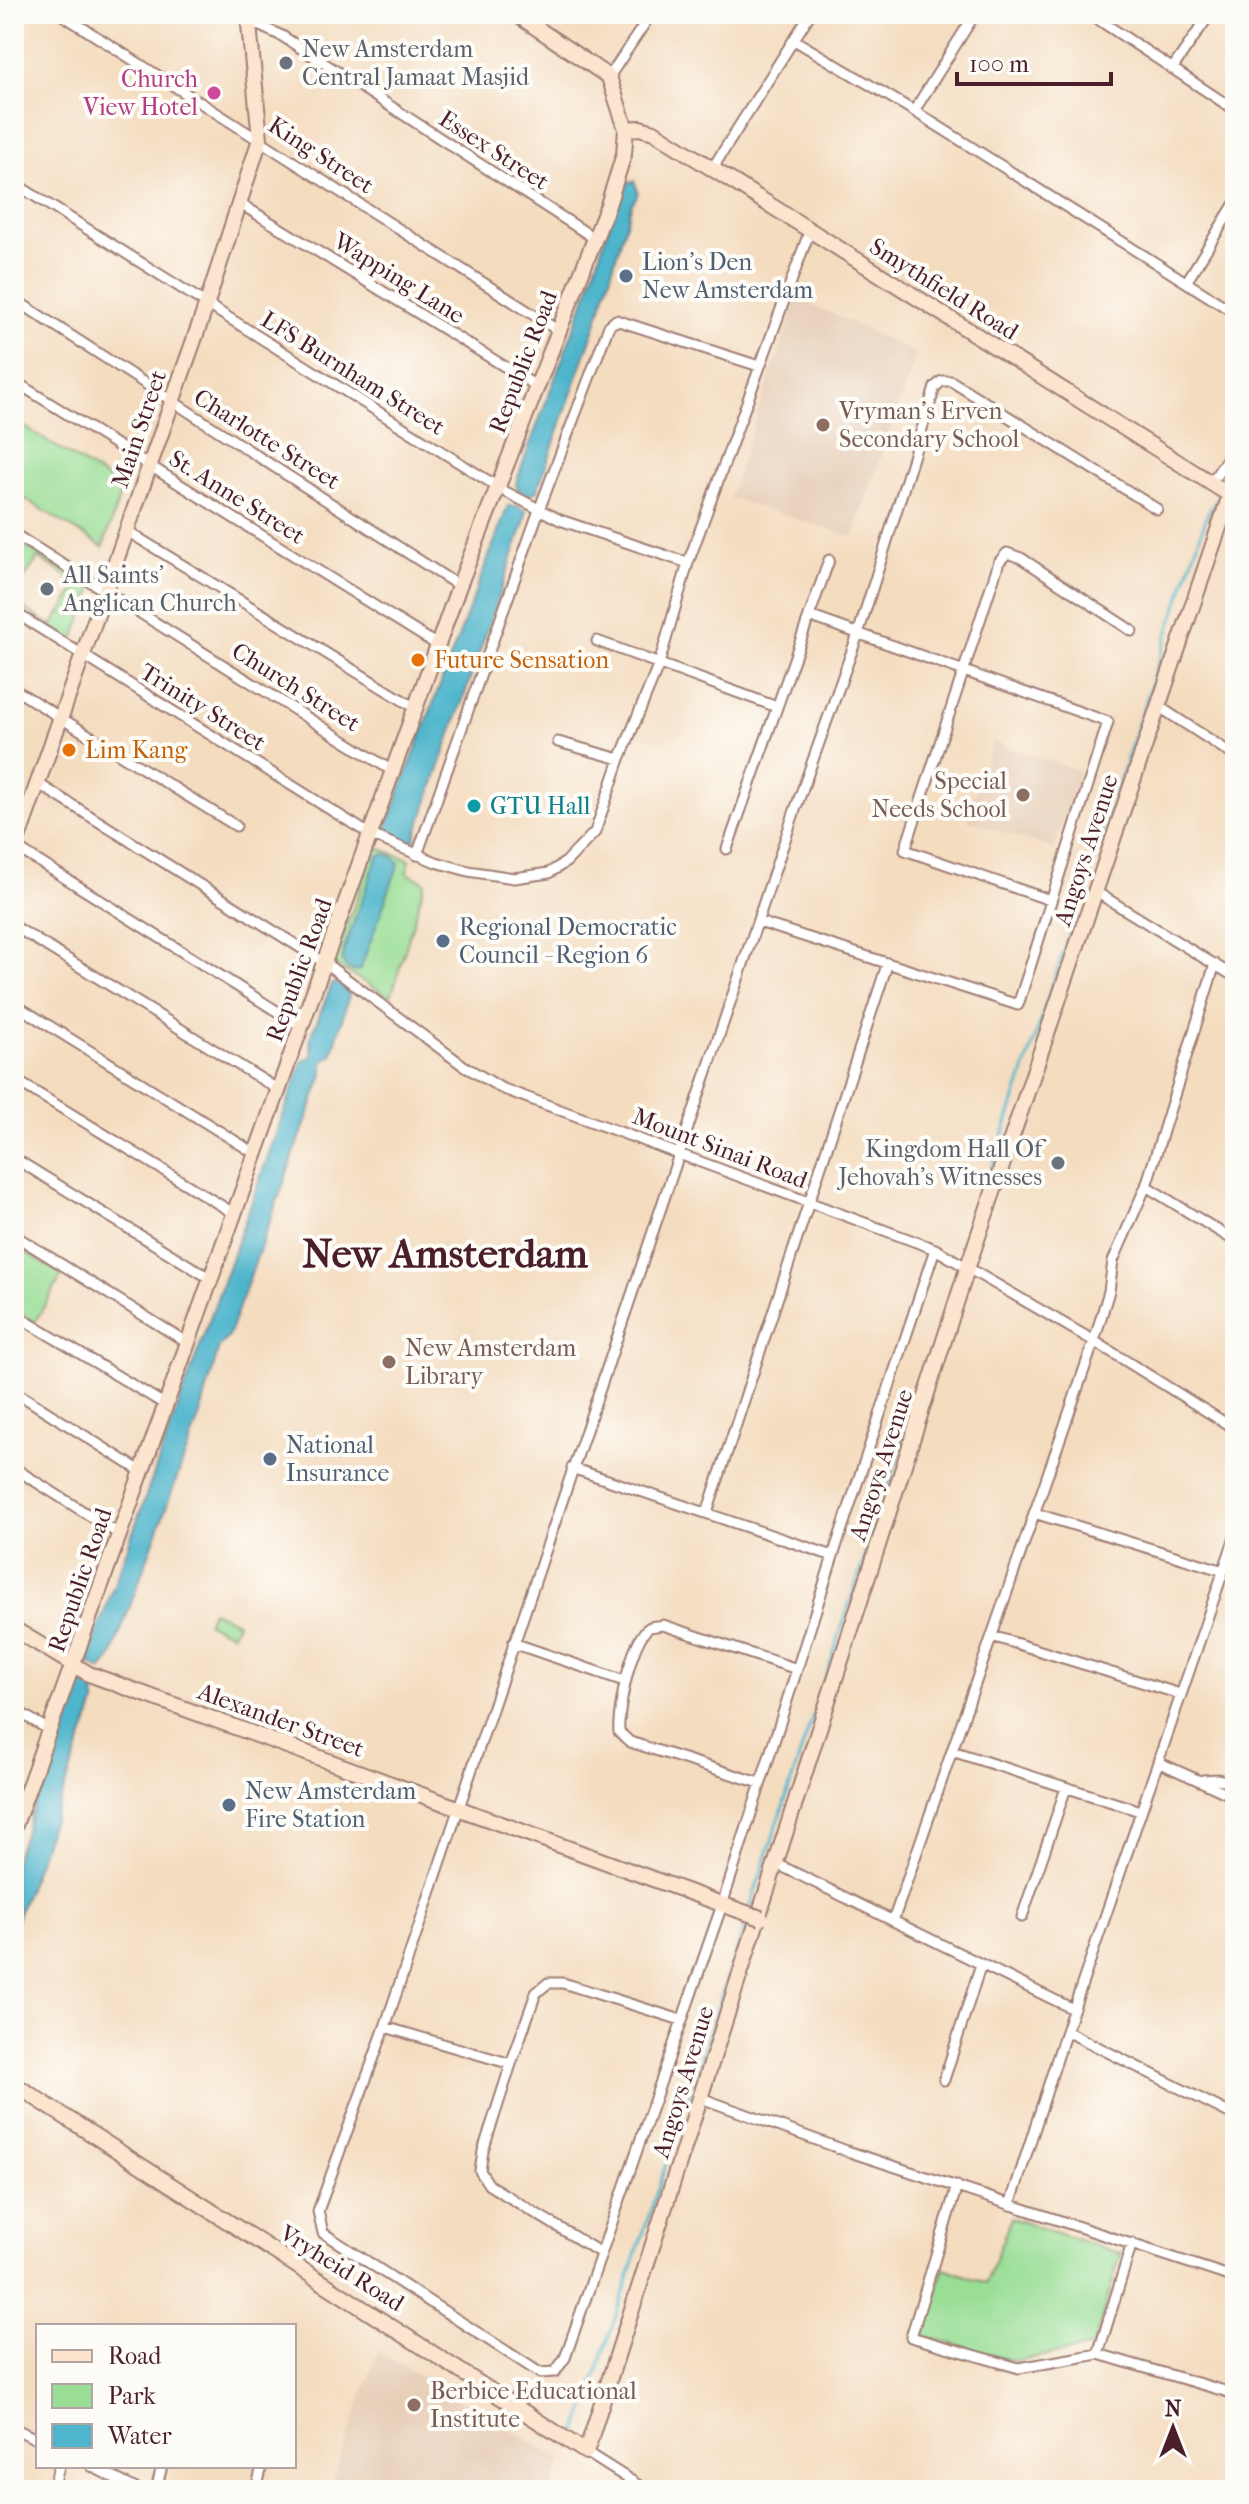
<svg xmlns="http://www.w3.org/2000/svg" width="1249" height="2504" viewBox="0 0 1249 2504" font-family="'IM FELL French Canon',serif">
	<rect width="100%" height="100%" fill="#fdfcf7"/>
	<filter id="ink" filterUnits="userSpaceOnUse"><feTurbulence type="fractalNoise" baseFrequency=".0125" numOctaves="2"/><feDisplacementMap in="SourceGraphic" scale="16" xChannelSelector="R" yChannelSelector="G"/><feConvolveMatrix kernelMatrix="1 2 1 2 8 2 1 2 1" color-interpolation-filters="sRGB"/></filter>
	<filter id="wash" filterUnits="userSpaceOnUse"><feTurbulence type="fractalNoise" baseFrequency=".006" numOctaves="4" result="noise"/><feDisplacementMap in="SourceGraphic" scale="32" xChannelSelector="R" yChannelSelector="G"/><feGaussianBlur stdDeviation="1.8" result="paint"/><feColorMatrix in="noise" values="0 0 0 0 0 0 0 0 0 0 0 0 0 0 0 0 0 1.4 0 .05"/><feComposite in="paint" operator="in"/></filter>
	<g filter="url(#wash)">
		<rect width="100%" height="100%" fill="#f4dcbf"/>
		<path fill="#e5cbb3" d="M797 298 917 353 853 537 729 498Z
			M993 742 1080 771 1054 849 966 820Z
			M378 2351 562 2460 550 2490H329Z"/>
		<path fill="#9ade96" stroke="#727e60" stroke-width="2" d="M14 420 122 488 103 547 14 492Z
			M14 540 93 588 73 642 14 602 52 626 79 584 38 558 14 594Z
			M375 847 410 860 407 873 425 882 391 997 333 964Z
			M14 1245 62 1275 35 1322 14 1310Z
			M212 1611 237 1622 232 1634 207 1623Z
			M1011 2218 1121 2254 1093 2347 1014 2361 921 2335 944 2268 986 2283Z"/>
		<path fill="#4eb5cc" stroke="#4c6a7c" stroke-width="2" d="M634 181C639 191 639 195 632 203L597 321 537 491 528 495 518 489 516 484 523 463 588 291 620 191 625 183Z
			M508 506H518L526 511 525 520 415 838 411 843C399 842 389 841 386 828Z
			M383 854 392 856 399 863 360 970 355 972 347 968 342 962 344 949 378 856Z
			M337 983 348 991 349 995 332 1055 323 1062V1074L228 1337 219 1347 201 1412 111 1658 101 1670 89 1663 91 1649 302 1062 312 1056 310 1039 332 984Z
			M84 1683C95 1688 95 1692 95 1704L14 1927V1862L75 1693Z"/>
		<g fill="none" stroke-linecap="round" stroke-linejoin="round">
			<path stroke="#4eb5cc" stroke-width="3" d="M962 1260 1208 512 1220 495
				M749 1910 960 1268
				M578 2431 747 1918"/>
			<path stroke="#4eb5cc" stroke-width="11" d="M1228 485 1235 474"/>
		</g>
	</g>
	<g filter="url(#ink)">
		<g fill="none" stroke-linecap="round" stroke-linejoin="round">
			<g stroke="#9f7e75" stroke-width="13">
				<path id="street" d="M61 14 559 331
					M1090 14 1235 110
					M249 21 282 36 594 238
					M794 40 914 111 1235 313
					M1172 69 1210 14
					M609 77 651 14
					M914 111 975 14
					M712 169 810 14
					M14 183 506 492 560 520 688 563
					M239 203 538 387
					M1187 281 1235 203
					M14 299 459 586
					M14 381 439 646
					M1212 482 1235 446
					M127 531 417 709
					M14 534 394 772
					M14 612 371 835 436 862 468 871 514 878 549 873 566 862 595 832 620 759 659 664 688 563 810 230
					M597 641 777 707
					M14 689 236 826
					M1158 706 1235 756
					M558 742 620 759
					M37 783 325 963 464 1066 501 1088 935 1249 1094 1341 1235 1429
					M14 846 302 1027
					M727 849 829 560
					M417 855 539 510 609 326 616 320 759 366
					M1096 892 1235 977
					M1050 900 905 850 999 562 1007 553 1021 558 1132 631
					M759 922 1018 1005 1108 722 809 616
					M14 926 279 1090
					M14 1004 256 1154
					M14 1079 235 1214
					M14 1158 211 1279
					M1146 1186 1235 1241
					M14 1235 188 1343
					M935 1249 833 1556 722 1905 565 2358 555 2372 540 2373 323 2233 318 2211 385 2027 794 813 858 634 935 387 942 381H951L1157 509
					M14 1314 166 1405
					M14 1391 142 1472
					M14 1468 119 1534
					M572 1468 833 1556
					M707 1513 887 965
					M1034 1513 1224 1571
					M992 1636 1180 1694
					M513 1643 624 1681
					M14 1709 49 1730
					M952 1751 1140 1811
					M1158 1762 1235 1797
					M1203 1780 1218 1779 1235 1784
					M760 1783 630 1742 619 1732C617 1712 632 1636 650 1627 654 1626 659 1626 663 1625L797 1669
					M777 1864 1073 2009
					M1022 1917 1066 1788
					M893 1921 1094 1341 1109 1291 1113 1261 1146 1186 1215 964
					M385 2027 511 2064
					M1066 2031 1235 2116
					M944 2080 981 1964
					M701 2098 847 2151 1235 2278
					M957 2186 911 2337 1019 2368 1098 2354 1235 2394
					M1010 2205 1066 2031 1235 1537
					M601 2253 489 2185 480 2171 483 2151 511 2064 536 1993 548 1983H563L681 2020
					M1098 2354 1132 2243
					M14 2428 38 2440
					M586 2452 646 2490
					M91 2466 138 2490
					M53 2490 59 2466
					M156 2490 162 2466
					M256 2490 262 2466"/>
			</g>
			<g stroke="#9f7e75" stroke-width="18">
				<path id="secondary" d="M14 850 206 306 260 139 248 14
					M14 1629 89 1674 738 1910
					M14 1828 459 586 608 205 624 154 626 129 609 77 516 14
					M14 2084 586 2452 968 1266 1230 495 654 132 640 128 626 129"/>
			</g>
			<use href="#street" stroke="#fff" stroke-width="9"/>
			<use href="#secondary" stroke="#fbe5cf" stroke-width="14"/>
			<g stroke="#9f7e75" stroke-width="18" stroke-linecap="butt">
				<path id="secondary-bridge" d="M738 1910 761 1918"/>
			</g>
			<use href="#secondary-bridge" stroke="#fbe5cf" stroke-width="14"/>
		</g>
	</g>
	<g fill="#6b7280" stroke="#fdfcf7" stroke-width="3">
		<circle cx="286" cy="63" r="8"/>
		<circle cx="47" cy="589" r="8"/>
		<circle cx="1058" cy="1163" r="8"/>
	</g>
	<circle fill="#d1479c" stroke="#fdfcf7" stroke-width="3" cx="214" cy="93" r="8"/>
	<g fill="#5c6f8a" stroke="#fdfcf7" stroke-width="3">
		<circle cx="626" cy="276" r="8"/>
		<circle cx="443" cy="941" r="8"/>
		<circle cx="270" cy="1459" r="8"/>
		<circle cx="229" cy="1805" r="8"/>
	</g>
	<g fill="#8d6e63" stroke="#fdfcf7" stroke-width="3">
		<circle cx="823" cy="425" r="8"/>
		<circle cx="1023" cy="795" r="8"/>
		<circle cx="389" cy="1362" r="8"/>
		<circle cx="414" cy="2405" r="8"/>
	</g>
	<g fill="#e8710a" stroke="#fdfcf7" stroke-width="3">
		<circle cx="418" cy="660" r="8"/>
		<circle cx="69" cy="750" r="8"/>
	</g>
	<circle fill="#0f9aa8" stroke="#fdfcf7" stroke-width="3" cx="474" cy="806" r="8"/>
	<g text-anchor="middle" dominant-baseline="central" stroke-width="8" stroke-linejoin="round" paint-order="stroke">
		<g font-size="24" fill="#5b616d" stroke="#fdfcf7" text-anchor="start">
			<text x="302" y="49">New Amsterdam<tspan x="302" dy="28">Central Jamaat Masjid</tspan></text>
			<text x="63" y="575">All Saints'<tspan x="63" dy="28">Anglican Church</tspan></text>
			<text x="1042" y="1149" text-anchor="end">Kingdom Hall Of<tspan x="1042" dy="28">Jehovah’s Witnesses</tspan></text>
		</g>
		<g font-size="24" fill="#b23c85" stroke="#fdfcf7" text-anchor="end">
			<text x="198" y="79">Church<tspan x="198" dy="28">View Hotel</tspan></text>
		</g>
		<g font-size="24" fill="#4a1f2b" stroke="#fdfcf7">
			<text transform="translate(494 150) rotate(33)">Essex Street</text>
			<text transform="translate(321 155) rotate(33)">King Street</text>
			<text transform="translate(399 278) rotate(32)">Wapping Lane</text>
			<text transform="translate(944 289) rotate(32)">Smythfield Road</text>
			<text transform="translate(523 362) rotate(-69)">Republic Road</text>
			<text transform="translate(353 373) rotate(32)">LFS Burnham Street</text>
			<text transform="translate(139 429) rotate(-71)">Main Street</text>
			<text transform="translate(267 439) rotate(32)">Charlotte Street</text>
			<text transform="translate(237 497) rotate(32)">St. Anne Street</text>
			<text transform="translate(296 687) rotate(32)">Church Street</text>
			<text transform="translate(203 707) rotate(32)">Trinity Street</text>
			<text transform="translate(1086 850) rotate(-72)">Angoys Avenue</text>
			<text transform="translate(299 970) rotate(-70)">Republic Road</text>
			<text transform="translate(720 1148) rotate(21)">Mount Sinai Road</text>
			<text transform="translate(881 1465) rotate(-72)">Angoys Avenue</text>
			<text transform="translate(80 1580) rotate(-71)">Republic Road</text>
			<text transform="translate(281 1720) rotate(20)">Alexander Street</text>
			<text transform="translate(683 2082) rotate(-73)">Angoys Avenue</text>
			<text transform="translate(342 2268) rotate(32)">Vryheid Road</text>
		</g>
		<g font-size="24" fill="#4e5e75" stroke="#fdfcf7" text-anchor="start">
			<text x="642" y="262">Lion's Den<tspan x="642" dy="28">New Amsterdam</tspan></text>
			<text x="459" y="927">Regional Democratic<tspan x="459" dy="28">Council - Region 6</tspan></text>
			<text x="286" y="1445">National<tspan x="286" dy="28">Insurance</tspan></text>
			<text x="245" y="1791">New Amsterdam<tspan x="245" dy="28">Fire Station</tspan></text>
		</g>
		<g font-size="24" fill="#785e54" stroke="#fdfcf7" text-anchor="start">
			<text x="839" y="411">Vryman's Erven<tspan x="839" dy="28">Secondary School</tspan></text>
			<text x="1007" y="781" text-anchor="end">Special<tspan x="1007" dy="28">Needs School</tspan></text>
			<text x="405" y="1348">New Amsterdam<tspan x="405" dy="28">Library</tspan></text>
			<text x="430" y="2391">Berbice Educational<tspan x="430" dy="28">Institute</tspan></text>
		</g>
		<g font-size="24" fill="#c56008" stroke="#fdfcf7" text-anchor="start">
			<text x="434" y="660">Future Sensation</text>
			<text x="85" y="750">Lim Kang</text>
		</g>
		<g font-size="24" fill="#0d838f" stroke="#fdfcf7" text-anchor="start">
			<text x="490" y="806">GTU Hall</text>
		</g>
		<g font-size="40" font-weight="bold" fill="#4a1f2b" stroke="#fdfcf7">
			<text x="445" y="1254">New Amsterdam</text>
		</g>
	</g>
	<rect width="1249" height="2504" fill="none" stroke="#fdfcf7" stroke-width="48"/>
	<rect x="36" y="2324" width="260" height="144" fill="#fdfcf7" stroke="#b5a4a5" stroke-width="2"/>
	<rect x="52" y="2350" width="40" height="12" fill="#fbe5cf" stroke="#b5a4a5" stroke-width="2"/>
	<text x="108" y="2364" font-size="24" fill="#4a1f2b">Road</text>
	<rect x="52" y="2384" width="40" height="24" fill="#9ade96" stroke="#b5a4a5" stroke-width="2"/>
	<text x="108" y="2404" font-size="24" fill="#4a1f2b">Park</text>
	<rect x="52" y="2424" width="40" height="24" fill="#4eb5cc" stroke="#b5a4a5" stroke-width="2"/>
	<text x="108" y="2444" font-size="24" fill="#4a1f2b">Water</text>
	<g transform="translate(1173 2428)" stroke="#fdfcf7" stroke-width="6" paint-order="stroke">
	<path d="M0-6L14 30L0 20L-14 30Z" fill="#4a1f2b"/>
	<text y="-12" font-size="22" font-weight="bold" text-anchor="middle" fill="#4a1f2b">N</text>
	</g>
	<path d="M957 72v12h154v-12" fill="none" stroke="#4a1f2b" stroke-width="4"/>
	<text x="969" y="72" font-size="24" fill="#4a1f2b" stroke="#fdfcf7" stroke-width="6" paint-order="stroke">100 m</text>
</svg>
